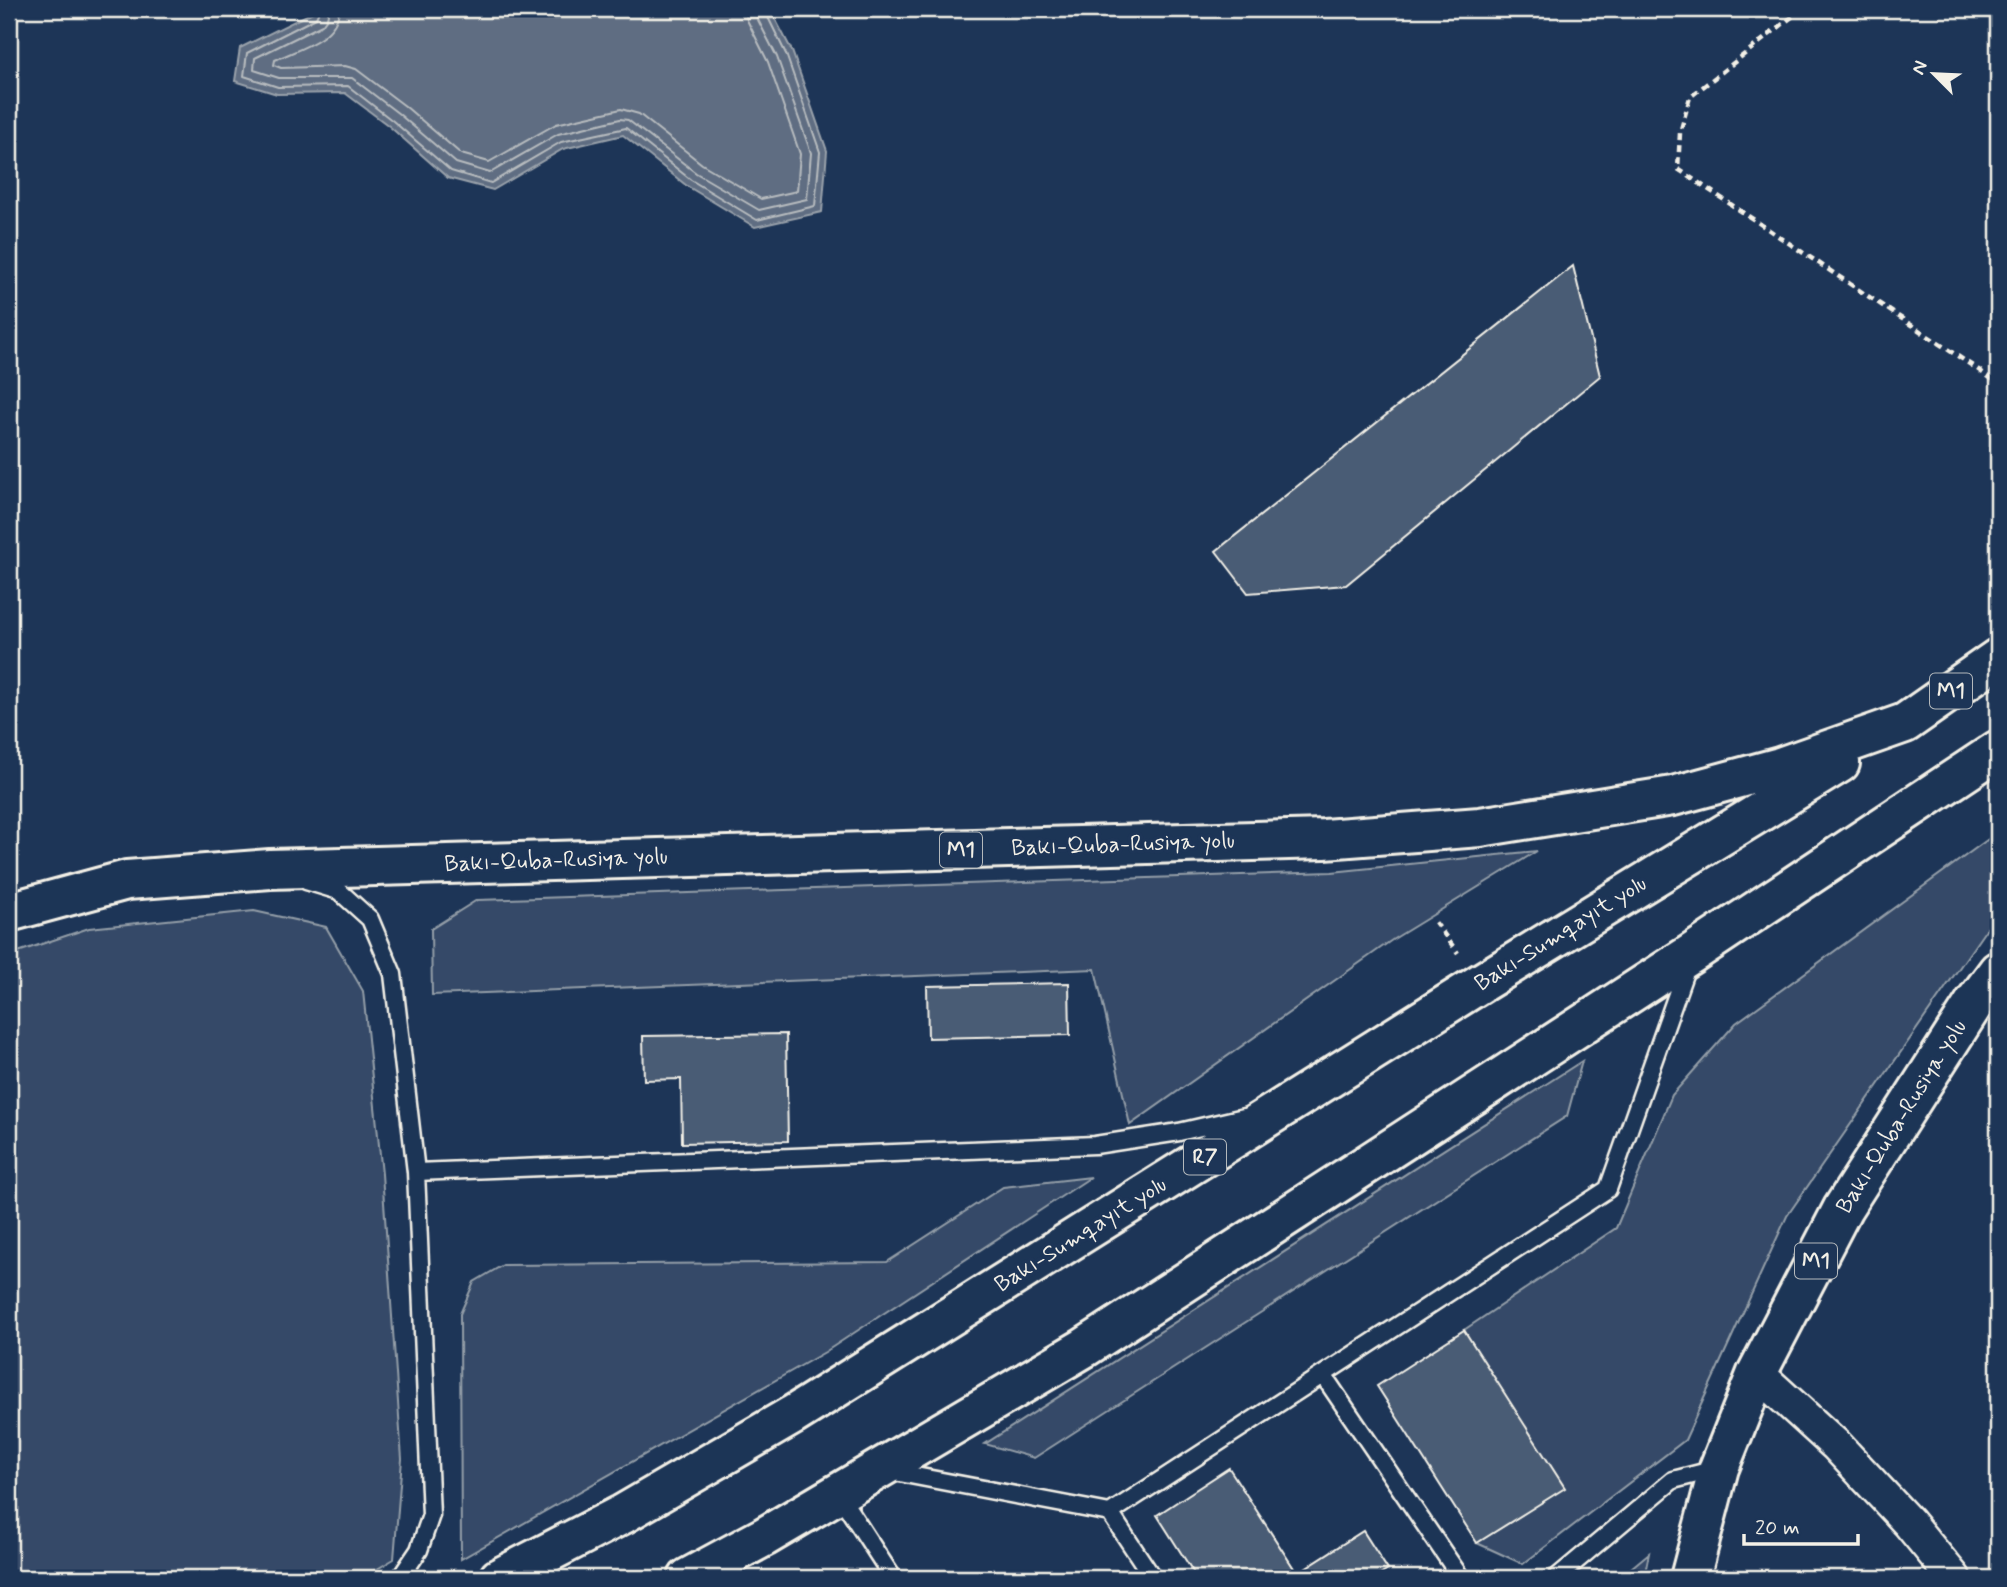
<svg xmlns="http://www.w3.org/2000/svg" width="2007" height="1587" viewBox="0 0 2007 1587" font-family="Mynerve,sans-serif">
	<rect width="100%" height="100%" fill="#1d3557"/>
	<filter id="ink" filterUnits="userSpaceOnUse"><feTurbulence type="fractalNoise" baseFrequency=".0143" numOctaves="2"/><feDisplacementMap in="SourceGraphic" scale="14" xChannelSelector="R" yChannelSelector="G"/><feConvolveMatrix kernelMatrix="1 2 1 2 8 2 1 2 1" color-interpolation-filters="sRGB"/></filter>
	<g filter="url(#ink)">
		<path fill="#354a67" stroke="#949ea8" stroke-width="2" d="M1998 832V912L1787 1216 1685 1440 1523 1564 1477 1543 1564 1488 1464 1330 1616 1228 1672 1095 1736 1023Z
			M1537 851 1392 940 1130 1125 1095 969 432 995 431 929 477 900 1332 872Z
			M254 911 326 927 363 991 382 1174 402 1459 394 1559 362 1578H9V955L89 928Z
			M1582 1061 1567 1116 1034 1458 985 1444Z
			M1091 1177 825 1352 461 1559 460 1314 474 1282 503 1265 887 1262 1003 1187Z
			M1649 1553 1644 1578H1619Z"/>
		<path fill="#5e6d82" stroke="#9aa2ab" stroke-width="2" d="M319 9H770L792 51 827 151 822 212 755 227 687 186 623 135 563 149 493 190 448 178 389 126 345 93 277 94 235 81 240 48Z"/>
		<g fill="none" stroke-linecap="round" stroke-linejoin="round">
			<path stroke="#b8bcbf" stroke-width="2" d="M320 9 316 18 247 53 244 76 278 87 348 86 393 121 451 171 491 183 561 142 626 128 691 180 757 220 815 206 820 152 786 54 764 9
				M329 9 327 18 322 25 255 58 254 70 279 78H352L399 114 456 163 490 173 558 134 620 119 628 120 696 173 759 210 807 199 811 153 777 57 757 18 756 9
				M339 9C338 39 298 49 275 60L274 65 281 68 345 66 356 69 405 106 461 154 489 162 556 124 621 109 639 114 702 164 761 199 797 191 800 154 768 62 747 20 745 9"/>
		</g>
		<path fill="#485b74" stroke="#f4f1e8" stroke-width="2" d="M1573 266 1600 376 1346 585 1248 593 1216 551Z
			M1069 983 1070 1035 928 1038 927 986Z
			M786 1034 788 1141 682 1143 681 1079 644 1080 643 1036Z
			M1464 1330 1565 1488 1477 1543 1377 1386Z
			M1229 1468 1297 1573 1363 1531 1388 1570 1375 1578H1197L1157 1515Z"/>
		<g fill="none" stroke-linecap="round" stroke-linejoin="round">
			<g stroke="#f4f1e8" stroke-width="21">
				<path id="service" d="M306 881 339 891 370 919 393 974 416 1172 431 1515 419 1550 400 1578
					M416 1172 1095 1145 1179 1132 1244 1117
					M1323 1375 1461 1578
					M889 1471 1110 1513 1608 1189 1688 963
					M838 1493 893 1578
					M1110 1513 1153 1578
					M1556 1578 1673 1480 1716 1469"/>
			</g>
			<g stroke="#f4f1e8" stroke-width="37">
				<path id="minor" d="M1757 1373 1837 1446 1909 1523 1954 1578"/>
			</g>
			<g stroke="#f4f1e8" stroke-width="44">
				<path id="trunk" d="M9 912 127 880 270 869 1324 839 1480 827 1673 796 1780 767 1905 723 1998 658
					M499 1578 623 1514 793 1415 1481 983 1840 763
					M688 1578 764 1537 1084 1348 1691 954 1998 750
					M1690 1578 1719 1468 1757 1373 1843 1208 1975 1002 1998 971"/>
			</g>
			<path stroke="#f4f1e8" stroke-width="4.5" stroke-dasharray="7 5" stroke-linecap="butt" d="M1802 9 1690 97 1680 133 1678 169 1998 383
				M1435 922 1458 953"/>
			<use href="#service" stroke="#1d3557" stroke-width="16"/>
			<use href="#minor" stroke="#1d3557" stroke-width="32"/>
			<use href="#trunk" stroke="#1d3557" stroke-width="38"/>
		</g>
	</g>
	<g text-anchor="middle" dominant-baseline="central" stroke-width="7" stroke-linejoin="round" paint-order="stroke">
		<g fill="#1d3557" stroke="#b4b9bc" stroke-width="2">
			<rect x="1930" y="673.5" width="42" height="35" rx="5"/>
			<rect x="940" y="832.5" width="42" height="35" rx="5"/>
			<rect x="1184" y="1139.5" width="42" height="35" rx="5"/>
			<rect x="1795" y="1243.5" width="42" height="35" rx="5"/>
		</g>
		<g font-size="21" font-weight="bold" fill="#f4f1e8">
			<text x="1951" y="691">M1</text>
			<text x="961" y="850">M1</text>
			<text x="1205" y="1157">R7</text>
			<text x="1816" y="1261">M1</text>
		</g>
		<g font-size="23" fill="#f4f1e8" stroke="#1d3557">
			<text transform="translate(1123 845) rotate(-2)">Bakı-Quba-Rusiya yolu</text>
			<text transform="translate(556 861) rotate(-2)">Bakı-Quba-Rusiya yolu</text>
			<text transform="translate(1561 934) rotate(-32)">Bakı-Sumqayıt yolu</text>
			<text transform="translate(1902 1117) rotate(-58)">Bakı-Quba-Rusiya yolu</text>
			<text transform="translate(1081 1235) rotate(-32)">Bakı-Sumqayıt yolu</text>
		</g>
	</g>
	<rect width="2007" height="1587" fill="none" stroke="#1d3557" stroke-width="35"/>
	<rect x="18" y="18" width="1972" height="1552" fill="none" stroke="#f4f1e8" stroke-width="2.5" filter="url(#ink)"/>
	<g transform="translate(1934 74) rotate(294)" stroke="#1d3557" stroke-width="5" paint-order="stroke">
	<path d="M0-5L12 26L0 18L-12 26Z" fill="#f4f1e8"/>
	<text y="-10" font-size="19" font-weight="bold" text-anchor="middle" fill="#f4f1e8">N</text>
	</g>
	<path d="M1744 1534v10h114v-10" fill="none" stroke="#f4f1e8" stroke-width="3.5"/>
	<text x="1755" y="1534" font-size="21" fill="#f4f1e8" stroke="#1d3557" stroke-width="5" paint-order="stroke">20 m</text>
</svg>
